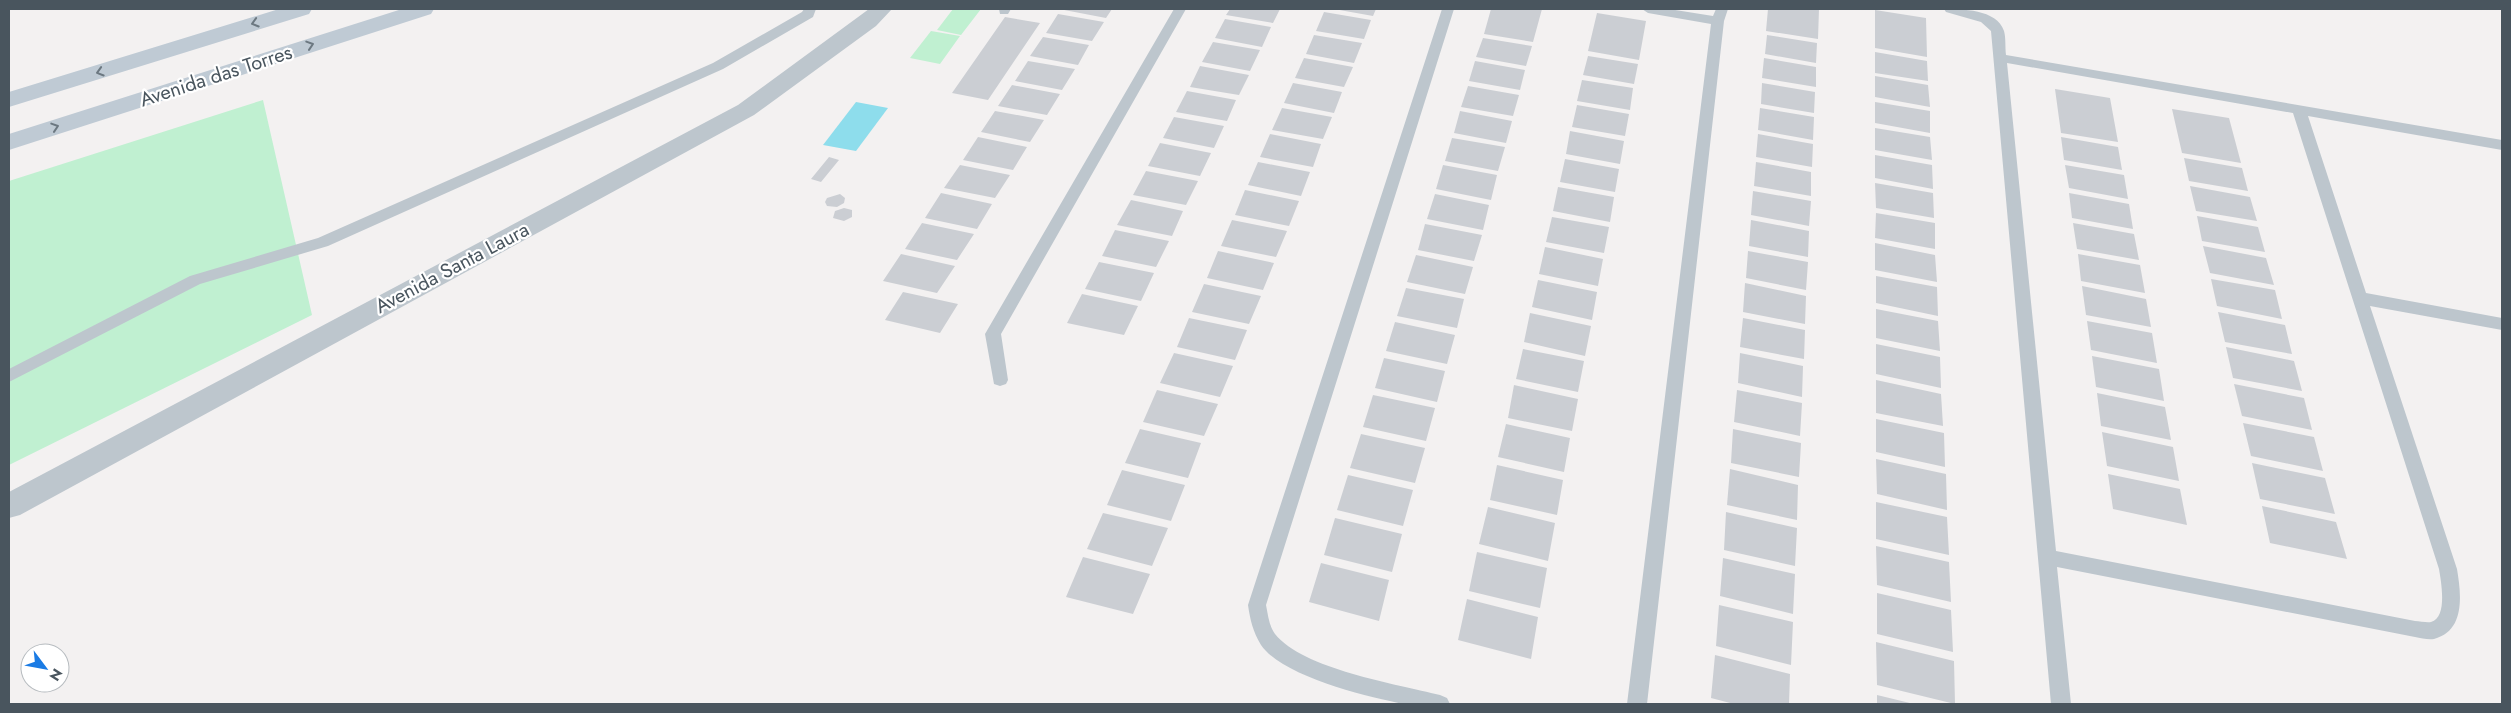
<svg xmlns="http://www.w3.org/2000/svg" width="2511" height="713" viewBox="0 0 2511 713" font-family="Jost,sans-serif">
	<rect width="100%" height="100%" fill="#f3f1f1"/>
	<path fill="#c0f0d1" d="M953 9H981L961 35 937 30Z
		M931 31 960 36 940 64 910 58Z
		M263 100 312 315 9 465V181Z"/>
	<path fill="#8eddec" d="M856 102 888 108 856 151 823 145Z"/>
	<path fill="#cbced3" d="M1059 9H1112L1106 18Z
		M1230 9H1280L1273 23 1226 15Z
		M1334 9H1376L1373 16Z
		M1491 9H1542L1533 42 1484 34Z
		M1768 9H1819L1818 39 1766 31Z
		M1875 10 1926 18 1927 57 1875 48Z
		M1324 12 1371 20 1364 39 1316 31Z
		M1597 13 1646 21 1639 60 1588 51Z
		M1058 14 1104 22 1092 41 1046 33Z
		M1005 17 1040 23 988 100 952 93Z
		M1225 19 1271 27 1262 47 1215 38Z
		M1314 35 1362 43 1354 63 1306 54Z
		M1767 35 1817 43 1816 63 1765 54Z
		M1043 37 1089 45 1078 65 1030 56Z
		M1483 38 1532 46 1526 66 1476 57Z
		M1213 42 1260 50 1250 71 1202 62Z
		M1875 52 1927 61 1928 81 1875 73Z
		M1588 56 1638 64 1634 84 1583 75Z
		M1304 58 1353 67 1344 87 1295 78Z
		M1764 58 1816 67V87L1762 78Z
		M1028 61 1075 69 1062 90 1015 81Z
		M1475 61 1525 70 1520 90 1469 81Z
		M1200 66 1249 75 1239 95 1190 87Z
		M1875 76 1928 85 1930 107 1875 97Z
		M1582 80 1633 88 1630 110 1577 101Z
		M1293 83 1342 92 1334 113 1284 103Z
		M1762 83 1815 92 1814 113 1761 104Z
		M1012 85 1060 94 1047 115 998 106Z
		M1468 86 1519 95 1513 116 1461 107Z
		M2055 89 2110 98 2118 142 2061 133Z
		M1187 91 1236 100 1227 121 1176 112Z
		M1875 102 1930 111V133L1875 123Z
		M1577 105 1629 114 1625 136 1572 127Z
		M1282 108 1332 117 1323 139 1272 130Z
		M1760 108 1814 117 1813 140 1758 130Z
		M2172 109 2229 118 2241 163 2182 153Z
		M995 111 1044 120 1030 142 981 132Z
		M1460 111 1512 121 1506 143 1454 133Z
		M1174 117 1224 126 1214 148 1163 138Z
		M1875 128 1930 137 1932 160 1875 150Z
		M1570 131 1624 141 1620 164 1566 154Z
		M1270 134 1321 144 1313 167 1260 157Z
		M1758 134 1813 144 1812 167 1756 157Z
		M978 137 1027 147 1013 170 963 160Z
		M2061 137 2118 147 2122 170 2064 160Z
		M1452 138 1505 147 1498 171 1445 161Z
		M1160 143 1211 153 1200 176 1148 166Z
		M1875 155 1932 165 1933 189 1875 178Z
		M829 157 839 160 821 182 811 179Z
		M2184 158 2242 168 2248 191 2189 181Z
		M1565 159 1619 169 1615 192 1560 182Z
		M1258 162 1310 172 1301 196 1248 185Z
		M1756 162 1811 172V196L1754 186Z
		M960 165 1010 175 995 198 944 188Z
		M1443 165 1497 175 1491 200 1436 189Z
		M2065 165 2124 175 2128 199 2069 188Z
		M1146 171 1198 181 1186 205 1133 195Z
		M1875 183 1933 193 1934 218 1876 208Z
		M2190 186 2250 197 2257 221 2196 211Z
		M1558 187 1614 197 1610 222 1553 211Z
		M1245 190 1299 201 1289 226 1235 215Z
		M1753 191 1811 201 1809 226 1751 215Z
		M941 193 992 204 977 229 925 218Z
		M2069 193 2129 204 2133 229 2072 218Z
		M840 194 845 198 844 203 837 207 827 206 825 202 827 198Z
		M1435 194 1489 205 1483 230 1427 219Z
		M1131 200 1183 211 1172 236 1117 225Z
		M844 208 852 210V217L844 221 833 218 835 211Z
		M1876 213 1935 223V249L1875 238Z
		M2197 216 2258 227 2265 252 2202 241Z
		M1552 217 1609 227 1604 253 1546 242Z
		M1232 220 1287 231 1276 257 1221 246Z
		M1751 220 1809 231 1808 257 1749 246Z
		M922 223 974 234 957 260 905 249Z
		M2073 223 2134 234 2139 260 2077 249Z
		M1425 224 1482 235 1474 261 1418 250Z
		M1115 230 1169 241 1156 267 1102 256Z
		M1875 243 1935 255 1937 282 1875 270Z
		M2203 246 2266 258 2274 285 2210 273Z
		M1545 247 1603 259 1598 286 1539 274Z
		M1218 251 1274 263 1263 290 1207 278Z
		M1748 251 1808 262 1806 290 1746 278Z
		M901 254 955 266 937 293 883 281Z
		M2078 254 2140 265 2145 293 2081 281Z
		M1416 255 1473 267 1465 294 1407 282Z
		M1099 262 1154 273 1141 301 1085 289Z
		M1876 276 1937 287 1938 316 1876 303Z
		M2211 279 2275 290 2282 319 2217 306Z
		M1538 280 1597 292 1592 320 1532 307Z
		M1745 283 1806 296 1805 324 1743 312Z
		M1204 284 1261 296 1249 324 1192 312Z
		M2082 286 2146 299 2151 327 2086 315Z
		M1406 288 1464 299 1457 328 1397 316Z
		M903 292 958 304 940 333 885 320Z
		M1082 294 1138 306 1124 335 1067 323Z
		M1876 309 1938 321 1940 351 1876 338Z
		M2218 312 2285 325 2292 354 2225 342Z
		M1530 313 1591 326 1585 356 1524 342Z
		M1189 318 1247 330 1235 360 1177 347Z
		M1743 318 1805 330 1804 359 1740 347Z
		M2087 321 2152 333 2157 363 2091 350Z
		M1395 322 1455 335 1447 364 1386 351Z
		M1876 344 1940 357 1941 388 1876 374Z
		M2226 347 2294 361 2302 391 2233 378Z
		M1523 349 1584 361 1578 392 1516 379Z
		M1174 353 1233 366 1220 397 1160 383Z
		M1740 353 1803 366 1802 397 1738 383Z
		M2092 356 2159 369 2164 401 2096 387Z
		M1384 358 1445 371 1437 402 1375 388Z
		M1876 380 1941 394 1943 426 1876 413Z
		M2234 384 2304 398 2312 430 2242 416Z
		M1514 385 1578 399 1572 431 1508 418Z
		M1157 390 1218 404 1204 436 1143 422Z
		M1737 390 1802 403 1800 436 1734 422Z
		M2097 393 2165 407 2171 440 2101 426Z
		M1373 395 1435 408 1426 441 1363 427Z
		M1876 419 1944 433 1945 467 1876 452Z
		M2243 423 2314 437 2323 471 2251 456Z
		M1506 424 1570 438 1564 472 1498 457Z
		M1140 429 1201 443 1188 478 1125 463Z
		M1733 429 1801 443 1799 477 1731 463Z
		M2102 432 2173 447 2179 481 2107 466Z
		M1361 434 1425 448 1415 483 1350 468Z
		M1876 459 1946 474 1947 510 1877 494Z
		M2252 463 2325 478 2335 514 2260 499Z
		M1497 465 1563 480 1557 515 1490 500Z
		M1730 469 1798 485 1797 520 1727 505Z
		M1122 470 1185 485 1171 521 1107 505Z
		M2108 474 2180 489 2187 525 2113 509Z
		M1348 475 1413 490 1403 526 1337 510Z
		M1876 502 1947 517 1949 555 1876 539Z
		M2262 506 2336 522 2347 559 2270 543Z
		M1488 507 1555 523 1548 561 1479 544Z
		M1726 512 1797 528 1795 566 1724 550Z
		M1103 513 1168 528 1152 566 1087 549Z
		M1335 518 1402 534 1392 572 1324 555Z
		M1876 546 1949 562 1951 602 1877 585Z
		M1477 552 1547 568 1540 608 1469 591Z
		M1083 557 1150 574 1133 614 1066 597Z
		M1723 558 1795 574 1793 614 1720 596Z
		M1321 563 1389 580 1379 621 1309 602Z
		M1877 593 1951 610 1953 652 1877 634Z
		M1467 599 1538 617 1531 659 1458 640Z
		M1719 605 1793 622 1791 665 1716 646Z
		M1876 642 1954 661 1955 704 1877 685Z
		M1715 655 1790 674 1789 704H1734L1711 698Z
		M1877 695 1914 704H1877Z"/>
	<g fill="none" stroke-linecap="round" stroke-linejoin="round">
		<path fill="#bdc6cd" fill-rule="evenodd" d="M804 9H816L813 17 723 69 328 246 200 284 9 382V369L190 276 318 238 713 63 802 12Z
			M999 9H1011L1008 14H1000Z
			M1174 9H1186L1001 334 1008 380 1006 384 1000 386 994 384 985 334Z
			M1442 9H1454L1266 605C1268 615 1269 626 1275 634 1303 669 1396 684 1440 695L1447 698 1450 704C1436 705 1418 706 1404 704 1367 697 1282 676 1261 645 1253 632 1250 619 1248 605Z
			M1642 9H1669L1713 16 1716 9H1728L1724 21 1647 704H1627L1711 24 1648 13Z
			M1944 9C1961 9 1997 9 2004 31 2006 38 2005 47 2006 55L2502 140V150L2308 116 2366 293 2502 318V330L2370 306 2457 569C2461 593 2466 631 2434 639 2428 640 2421 638 2415 637L2057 567 2071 704H2051L1991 31 1981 22 1946 12ZM2007 63 2293 113 2439 569C2441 581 2448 618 2431 622 2427 623 2420 621 2415 621L2056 551Z"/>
		<path fill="#bdc6cd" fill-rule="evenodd" d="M869 9H892L876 26 754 115 20 515 9 518V492L738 105Z"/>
		<path fill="#bfcad4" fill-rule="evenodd" d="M279 9H312L309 14 9 107V92Z
			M402 9H434L431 14 9 150V134Z"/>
	</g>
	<defs><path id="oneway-chevron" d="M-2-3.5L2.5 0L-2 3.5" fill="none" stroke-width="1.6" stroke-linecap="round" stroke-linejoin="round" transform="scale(1.25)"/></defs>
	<g stroke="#6c7881">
		<use href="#oneway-chevron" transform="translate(255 23) rotate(163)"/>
		<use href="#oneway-chevron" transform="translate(310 45) rotate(-18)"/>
		<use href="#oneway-chevron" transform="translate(100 72) rotate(163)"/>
		<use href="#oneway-chevron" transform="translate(55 127) rotate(-18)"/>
	</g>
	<g text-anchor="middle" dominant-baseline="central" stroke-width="4.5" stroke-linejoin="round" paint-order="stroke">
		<g font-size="20" fill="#49555e" stroke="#fff">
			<text transform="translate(216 76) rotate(-18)">Avenida das Torres</text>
			<text transform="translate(452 268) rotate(-28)">Avenida Santa Laura</text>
		</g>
	</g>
	<rect width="2511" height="713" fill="none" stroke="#49555e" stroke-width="20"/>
	<g transform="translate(45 668) rotate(122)"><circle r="24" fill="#ffffff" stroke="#b6bbbf"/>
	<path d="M0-4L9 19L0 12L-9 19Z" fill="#1a7be4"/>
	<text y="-8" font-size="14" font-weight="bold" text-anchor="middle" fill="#49555e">N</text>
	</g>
</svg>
